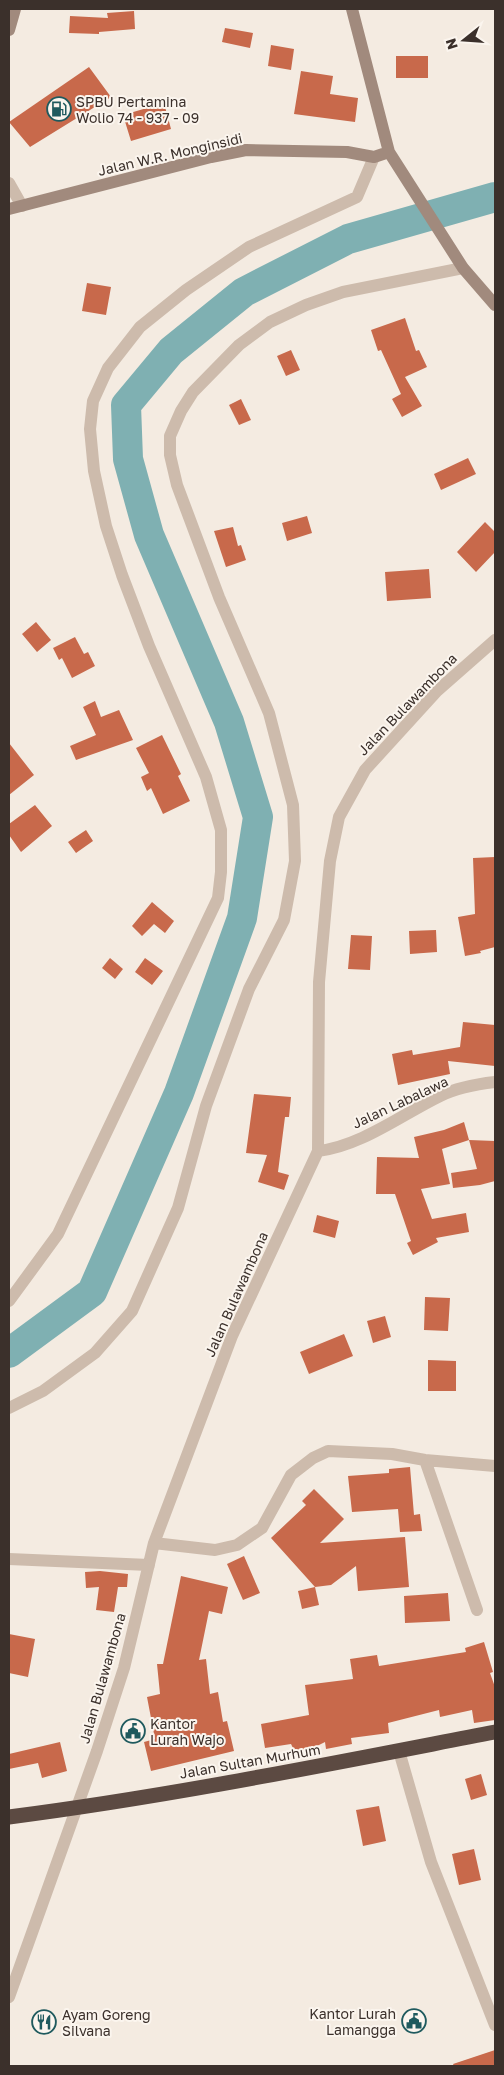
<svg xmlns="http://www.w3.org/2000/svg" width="504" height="2075" viewBox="0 0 504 2075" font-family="'Golos Text',sans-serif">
	<rect width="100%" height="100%" fill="#f4ebe1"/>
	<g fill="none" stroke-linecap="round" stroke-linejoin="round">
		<path stroke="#7fb0b2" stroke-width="30" d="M9 1353 92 1292 179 1093 242 918 258 817 229 722 149 535 128 459 126 405 171 351 244 292 348 239 495 197"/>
	</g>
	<path fill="#c8694b" d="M134 11 135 29 99 32V34L69 33 70 16 108 18 107 13Z
		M225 28 253 33 250 48 222 42Z
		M271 45 294 49 291 70 268 66Z
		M396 56H428V78H396Z
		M89 67 111 97 30 147 9 122Z
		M301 71 333 76 330 94 358 98 355 122 294 114Z
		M164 103 171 129 131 141 123 115Z
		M87 283 111 287 106 315 82 311Z
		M405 318 416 351 419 350 427 367 405 377 422 406 402 417 392 399 401 394 381 350 378 351 371 330Z
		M291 350 300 370 286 376 277 356Z
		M241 399 251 420 239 425 229 405Z
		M468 458 476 474 441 490 434 474Z
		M307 516 312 533 287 541 282 523Z
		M485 522 495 532V552L476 572 457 552Z
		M233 527 238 546 241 545 246 560 226 567 214 531Z
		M429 569 431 598 387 601 385 572Z
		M36 622 51 640 37 652 22 634Z
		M75 637 84 654 88 652 95 666 72 678 62 658 59 660 53 648Z
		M95 701 101 717 119 710 133 740 76 760 70 746 96 735 83 707Z
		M162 735 181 774 178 776 190 801 163 814 151 788 147 791 141 777 149 773 136 748Z
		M9 743 34 775 9 795Z
		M35 805 52 826 21 852 9 835V824Z
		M86 830 93 841 76 853 68 842Z
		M495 857V947L480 951 481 953 465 956 458 917 475 914 473 858Z
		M152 902 174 921 165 933 154 924 142 936 132 926Z
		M436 930 437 952 410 954 409 931Z
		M351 935 372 936 370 970 348 969Z
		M110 958 123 969 115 979 102 968Z
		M145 958 163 971 152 985 135 972Z
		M463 1022 495 1025V1066L448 1061 450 1074 398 1085 392 1054 412 1050 413 1055 460 1047Z
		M254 1094 291 1097 289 1117H285L278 1172 289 1175 284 1190 258 1182 267 1155 246 1153Z
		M464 1122 469 1140 442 1149 450 1184 421 1189 432 1219 466 1213 469 1232 436 1238 438 1242 413 1255 407 1243 411 1241 395 1194H376L377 1157 419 1158 414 1137 444 1130Z
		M469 1140 495 1141V1181L480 1185 453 1188 451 1173 477 1169Z
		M317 1215 339 1221 335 1238 313 1232Z
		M425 1297 450 1298 448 1331 424 1330Z
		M385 1316 391 1337 373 1343 367 1321Z
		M344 1334 353 1356 309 1374 300 1352Z
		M428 1360 456 1361V1391H428Z
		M410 1467 414 1515 420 1514 422 1531 400 1532 398 1509 352 1512 348 1476 389 1473V1469Z
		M314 1489 344 1519 320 1543 405 1537 409 1587 358 1591 356 1566 331 1585 315 1587 271 1538 306 1505 302 1501Z
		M244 1556 260 1593 243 1600 227 1564Z
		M100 1571 128 1574 127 1587H118L114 1612 96 1610 99 1587 86 1588 85 1572Z
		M181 1576 228 1587 222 1614 209 1611 199 1660 206 1659 210 1694 218 1692 223 1722 227 1721 234 1751 151 1771 144 1742 155 1739 147 1697 160 1694 157 1664H163Z
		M315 1587 319 1605 302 1609 298 1591Z
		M448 1593 450 1621 405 1623 404 1596Z
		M9 1634 35 1639 28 1677 9 1673Z
		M484 1642 493 1672 490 1673 495 1687V1720L474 1723 472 1710 440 1717 439 1710 388 1723 389 1733 351 1738 352 1744 326 1749 325 1742 297 1756 291 1744 265 1748 261 1724 309 1715 305 1685 353 1679 350 1659 377 1655 379 1666 466 1652 465 1648Z
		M60 1742 67 1771 42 1778 38 1763 9 1769V1754Z
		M481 1774 487 1795 471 1800 465 1779Z
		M379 1806 386 1841 363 1846 356 1810Z
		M474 1849 481 1880 459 1885 452 1854Z
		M495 2050V2066H454L453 2064Z"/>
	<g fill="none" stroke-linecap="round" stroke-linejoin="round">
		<path stroke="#cdbbac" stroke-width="12" d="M9 183 22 206
			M318 1151C361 1146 401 1115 440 1096 456 1088 477 1084 495 1082
			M9 1301 58 1234 218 898 221 872V830L206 777 149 646 122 575 106 526 94 471 90 429 93 401 108 368 140 327 186 290 249 247 357 197 374 157
			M9 1408 43 1391 95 1353 132 1311 178 1208 206 1106 249 989 284 920 295 861 293 805 269 713 219 597 177 485 170 455V436L181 411 193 392 239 345 270 322 306 305 343 292 463 268
			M425 1460 477 1610
			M154 1543 215 1550 237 1545 262 1528 291 1475 313 1458 328 1451 392 1454 425 1460 495 1466
			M9 1559 149 1565
			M399 1751 431 1862 495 2025
			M9 1997 97 1751 124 1668 154 1543 232 1336 318 1151 319 982 330 861 339 817 365 770 437 691 495 640"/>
		<path stroke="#a18a7d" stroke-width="12" d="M352 9 389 152 463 268 495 305
			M9 30 15 9
			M9 209 211 157 246 150 347 152 374 157 389 152"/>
		<path stroke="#5c4a42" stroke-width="15" d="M9 1817C172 1796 334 1763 495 1732"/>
	</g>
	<defs>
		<g id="fuel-ring" transform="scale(1.25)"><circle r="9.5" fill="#fbf5ee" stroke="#1f5a5e" stroke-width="1.5"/><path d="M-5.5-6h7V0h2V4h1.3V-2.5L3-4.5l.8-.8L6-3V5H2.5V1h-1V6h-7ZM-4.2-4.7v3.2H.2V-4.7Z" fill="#1f5a5e"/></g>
		<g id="civic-ring" transform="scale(1.25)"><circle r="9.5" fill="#fbf5ee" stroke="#1f5a5e" stroke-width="1.5"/><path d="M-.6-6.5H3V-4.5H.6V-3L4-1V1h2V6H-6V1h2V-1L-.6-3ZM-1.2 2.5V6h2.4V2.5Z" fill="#1f5a5e"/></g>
		<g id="restaurant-ring" transform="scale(1.25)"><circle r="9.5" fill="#fbf5ee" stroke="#1f5a5e" stroke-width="1.5"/><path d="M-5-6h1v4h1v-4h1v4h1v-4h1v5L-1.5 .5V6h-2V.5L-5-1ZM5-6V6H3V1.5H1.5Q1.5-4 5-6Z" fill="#1f5a5e"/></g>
	</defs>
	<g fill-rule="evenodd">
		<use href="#fuel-ring" x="59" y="109"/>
		<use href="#civic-ring" x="133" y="1731"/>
		<use href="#civic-ring" x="414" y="2021"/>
		<use href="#restaurant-ring" x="44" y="2022"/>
	</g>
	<g text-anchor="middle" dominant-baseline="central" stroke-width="4" stroke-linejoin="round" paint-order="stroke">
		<g font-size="14" fill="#3b302b" stroke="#fbf5ee" text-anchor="start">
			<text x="76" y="101">SPBU Pertamina<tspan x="76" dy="16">Wolio 74 - 937 - 09</tspan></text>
			<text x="150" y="1723">Kantor<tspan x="150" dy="16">Lurah Wajo</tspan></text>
			<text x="396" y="2013" text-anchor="end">Kantor Lurah<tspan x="396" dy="16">Lamangga</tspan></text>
			<text x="62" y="2014">Ayam Goreng<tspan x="62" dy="16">Silvana</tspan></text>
		</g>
		<g font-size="14" fill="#3b302b" stroke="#fbf5ee">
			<text transform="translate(170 154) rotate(-13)">Jalan W.R. Monginsidi</text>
			<text transform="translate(407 704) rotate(-46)">Jalan Bulawambona</text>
			<text transform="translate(400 1102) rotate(-25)">Jalan Labalawa</text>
			<text transform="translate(236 1294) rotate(-66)">Jalan Bulawambona</text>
			<text transform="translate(102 1678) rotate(-74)">Jalan Bulawambona</text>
			<text transform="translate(250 1761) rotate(-10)">Jalan Sultan Murhum</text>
		</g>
	</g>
	<rect width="504" height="2075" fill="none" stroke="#3b302b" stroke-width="20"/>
	<g transform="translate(464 40) rotate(253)" stroke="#fbf5ee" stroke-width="4" paint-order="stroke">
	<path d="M0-4L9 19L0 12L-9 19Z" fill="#3b302b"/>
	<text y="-8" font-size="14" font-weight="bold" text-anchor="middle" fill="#3b302b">N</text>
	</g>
</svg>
